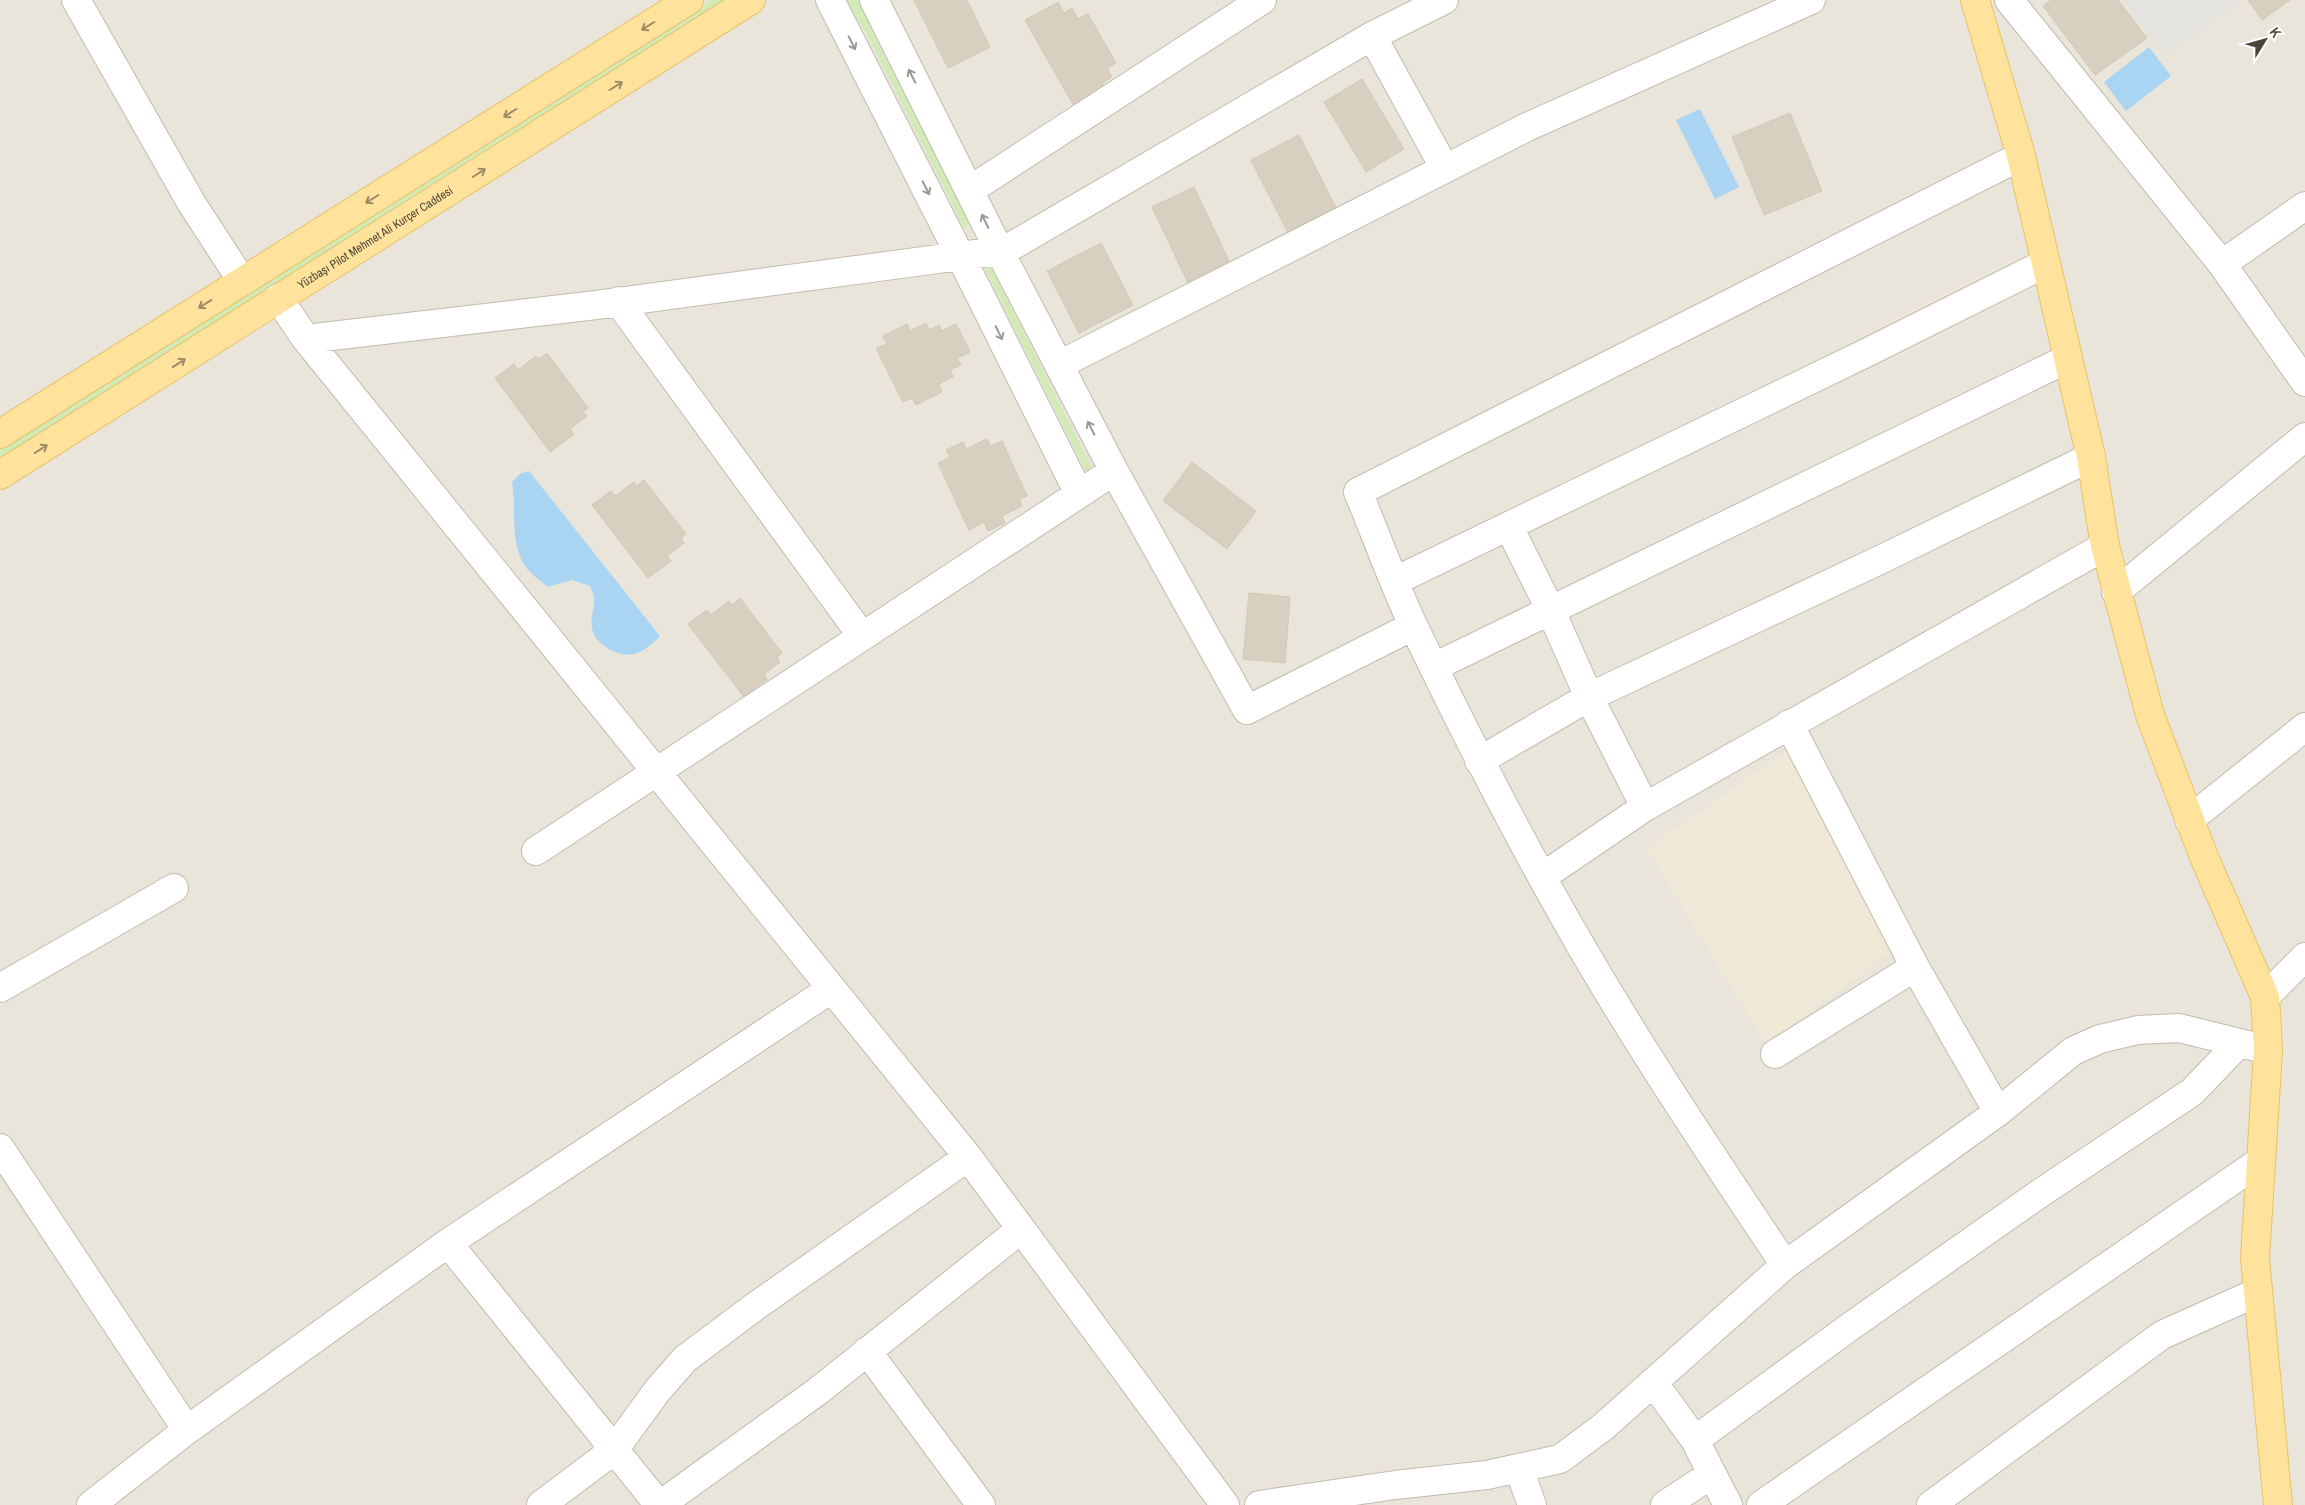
<svg xmlns="http://www.w3.org/2000/svg" width="2305" height="1505" viewBox="0 0 2305 1505" font-family="'Archivo Narrow',sans-serif">
	<rect width="100%" height="100%" fill="#f6f3ec"/>
	<path fill="#eae5da" d="M0 0H2305V1505H0Z"/>
	<path fill="#efe8d6" d="M1791 748 1893 950 1766 1044 1647 849Z"/>
	<path fill="#d2eab5" d="M711 0H727L0 460V450Z
		M845 0H862L872 32 971 224 964 228 867 34Z
		M990 265 1092 468 1086 472 984 267Z"/>
	<path fill="#e5e3e0" d="M2124 0H2241L2164 56Z"/>
	<path fill="#a9d4f2" d="M2149 47 2171 76 2126 111 2104 82Z
		M1700 109 1739 187 1715 199 1676 120Z
		M529 471 660 636C652 644 645 651 634 654 619 658 594 644 592 628 589 611 600 606 590 586L572 580 548 587C541 581 530 574 525 566 509 541 517 511 512 482L520 474Z"/>
	<path fill="#d8cfc1" stroke="#d3c7b4" d="M914 0H967L990 47 948 68Z
		M2051 0H2118L2147 38 2095 75 2043 6Z
		M2248 0H2290L2262 20Z
		M1058 2 1064 13 1072 8 1078 19 1088 14 1116 63 1107 68 1112 77 1102 83 1110 98 1079 115 1025 20Z
		M1362 79 1404 149 1366 172 1324 102Z
		M1790 113 1822 191 1764 215 1732 137Z
		M1299 135 1338 212 1290 237 1251 160Z
		M1194 187 1230 263 1188 283 1152 207Z
		M1101 243 1133 305 1079 333 1047 271Z
		M926 323 929 330 939 325 942 331 956 324 970 352 957 358 961 365 950 370 953 377 939 384 942 392 916 405 912 398 903 402 876 348 887 344 883 336 907 324 910 331Z
		M547 353 588 408 583 412 587 416 570 429 574 434 550 452 495 378 514 364 518 370 536 356 539 359Z
		M987 439 990 446 1002 441 1027 496 1019 499 1022 506 1002 516 1005 523 988 531 984 522 969 530 938 463 950 457 946 450 963 442 966 449Z
		M1192 462 1256 511 1227 549 1163 501Z
		M644 480 686 534 681 538 684 543 667 556 671 561 648 578 592 505 611 491 615 496 634 482 636 486Z
		M1249 593 1290 597 1285 663 1243 659Z
		M740 598 782 653 777 657 780 662 764 674 767 679 744 697 688 624 707 610 711 615 729 601 732 605Z"/>
	<g fill="none" stroke-linecap="round" stroke-linejoin="round">
		<g stroke="#c2bbae" stroke-width="30">
			<path id="minor" d="M76 0 192 204 242 281
				M830 0 981 297 1079 494
				M874 0 999 250 1114 471 1247 710 1413 626
				M2009 0 2222 264 2305 382
				M1372 36 1444 167
				M970 190 1262 0
				M2222 264 2305 206
				M278 298 306 339 968 1157 1225 1505
				M618 301 862 636
				M306 339 596 305 1005 250 1372 36 1444 0
				M1059 365 1527 127 1811 0
				M1509 527 1550 609 1589 697 1645 807
				M1395 581 1866 353 2046 263
				M2116 592 2305 437
				M1434 667 2067 359
				M1789 724 1915 967 1998 1112
				M1479 761 1589 697 1884 558 2091 457
				M2189 820 2305 727
				M536 851 1114 471
				M1542 877 1645 807 2105 546
				M0 988 174 888
				M2265 997 2305 957
				M1775 1054 1915 967
				M0 1148 187 1430 91 1505
				M448 1243 659 1505
				M1785 1265C1711 1154 1636 1043 1570 927 1514 829 1463 729 1414 627 1393 583 1377 537 1358 492L2021 156
				M867 1351 981 1505
				M1653 1382 1695 1440
				M187 1430 448 1243 831 989
				M1519 1469 1532 1505
				M1712 1474 1695 1440 1851 1326 2039 1194 2192 1092 2239 1043
				M541 1505 614 1450 657 1391 685 1359 753 1308 968 1157
				M660 1505 818 1391 1020 1230
				M1259 1505 1395 1485 1487 1475 1560 1459 1603 1427 1785 1265 1998 1112 2073 1051 2100 1039 2138 1030 2179 1028 2268 1050
				M1665 1505 1712 1474 1728 1505
				M1761 1505 2259 1162
				M1931 1505 2162 1335 2258 1292"/>
		</g>
		<g stroke="#e6c16a" stroke-width="30">
			<g id="major">
				<path d="M1975 0 2021 156 2091 457 2105 546 2150 715 2204 857 2265 997 2268 1050 2255 1258 2278 1505"/>
				<path d="M0 434 689 0"/>
				<path id="s1" d="M0 475 751 0"/>
			</g>
		</g>
		<use href="#minor" stroke="#fff" stroke-width="28"/>
		<use href="#major" stroke="#ffe39c" stroke-width="28"/>
	</g>
	<defs><path id="oneway-shaft" d="M-6 0H5M1.5-3L5.5 0L1.5 3" fill="none" stroke-width="1.6" stroke-linecap="round" stroke-linejoin="round" transform="scale(1.25)"/></defs>
	<g stroke="#9c8c66">
		<use href="#oneway-shaft" transform="translate(648 26) rotate(148)"/>
		<use href="#oneway-shaft" transform="translate(616 86) rotate(-32)"/>
		<use href="#oneway-shaft" transform="translate(510 113) rotate(148)"/>
		<use href="#oneway-shaft" transform="translate(479 173) rotate(-32)"/>
		<use href="#oneway-shaft" transform="translate(372 199) rotate(148)"/>
		<use href="#oneway-shaft" transform="translate(205 304) rotate(148)"/>
		<use href="#oneway-shaft" transform="translate(179 363) rotate(-33)"/>
		<use href="#oneway-shaft" transform="translate(41 449) rotate(-32)"/>
	</g>
	<g stroke="#9c9892">
		<use href="#oneway-shaft" transform="translate(852 43) rotate(63)"/>
		<use href="#oneway-shaft" transform="translate(912 76) rotate(-117)"/>
		<use href="#oneway-shaft" transform="translate(926 188) rotate(63)"/>
		<use href="#oneway-shaft" transform="translate(985 221) rotate(-116)"/>
		<use href="#oneway-shaft" transform="translate(999 333) rotate(64)"/>
		<use href="#oneway-shaft" transform="translate(1091 428) rotate(-117)"/>
	</g>
	<g text-anchor="middle" dominant-baseline="central" stroke-width="4.5" stroke-linejoin="round" paint-order="stroke">
		<g font-size="12" fill="#4b4439" stroke="#fff">
			<text stroke="none"><textPath href="#s1" startOffset="444">Yüzbaşı Pilot Mehmet Ali Kurçer Caddesi</textPath></text>
		</g>
	</g>
	<g transform="translate(2265 40) rotate(53)" stroke="#ffffff" stroke-width="4" paint-order="stroke">
	<path d="M0-4L9 19L0 12L-9 19Z" fill="#4b4439"/>
	<text y="-8" font-size="14" font-weight="bold" text-anchor="middle" fill="#4b4439">K</text>
	</g>
</svg>
